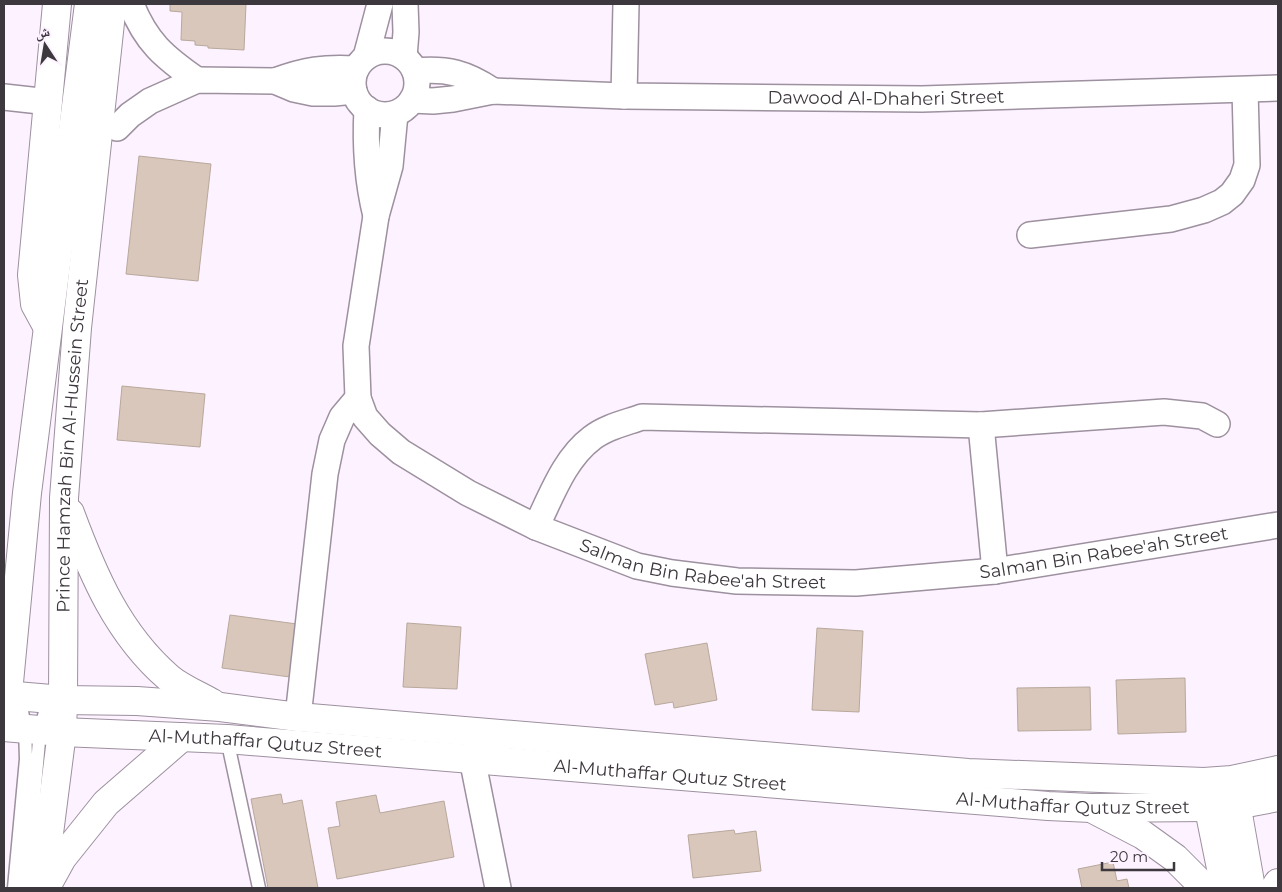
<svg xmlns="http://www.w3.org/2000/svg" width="1282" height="892" viewBox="0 0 1282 892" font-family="Montserrat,'Noto Naskh Arabic',sans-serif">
	<rect width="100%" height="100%" fill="#fdf2ff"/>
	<path fill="#d8c7ba" stroke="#b8a89c" d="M170 4H246L244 50 208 48V46L195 45V41L181 40 182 12 170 11Z
		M139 156 211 164 198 281 126 274Z
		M122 386 205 394 200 447 117 440Z
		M230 615 297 624 290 677 222 668Z
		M407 623 461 627 457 689 403 687Z
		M817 628 863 631 859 712 812 710Z
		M707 643 717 700 674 708 673 702 655 705 645 654Z
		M1185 678 1186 732 1118 734 1116 680Z
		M1090 687 1091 730 1018 731 1017 688Z
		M281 794 283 804 302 800 318 888H268L251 799Z
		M376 795 380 813 444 801 454 857 337 879 328 828 340 826 336 802Z
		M734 830 735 834 756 831 761 871 693 878 688 835Z
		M1113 862 1117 881 1127 879 1129 888H1082L1078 869Z"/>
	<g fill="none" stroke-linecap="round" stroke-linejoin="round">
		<g stroke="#9d909f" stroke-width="15">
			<path id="lane" d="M10 698 18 704 22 711 25 729 26 759 14 888
				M227 739 259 888
				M26 888 40 730 45 712 57 703"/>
		</g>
		<g stroke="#9d909f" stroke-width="28">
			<g id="street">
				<path d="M131 4C146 42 164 57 197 80"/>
				<circle cx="385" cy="83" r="32"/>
				<path d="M366 57 380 4"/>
				<path d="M404 57 406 32 405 4"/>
				<path d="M415 71C447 68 466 73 493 91"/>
				<path d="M275 81C305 70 324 67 356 69"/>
				<path d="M624 96 626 4"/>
				<path d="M4 97 49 102"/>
				<path id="s1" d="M412 100 433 101 453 99 493 91 624 96 922 99 1278 88"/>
				<path d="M367 109C365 146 367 180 376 216"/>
				<path id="s2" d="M395 114 390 166 376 216 356 346 358 398 365 417 380 434 401 452 468 493 536 527 637 566 672 573 737 581 856 583 995 571 1278 525"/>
				<path d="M117 128 130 115 150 101 197 80 275 81 294 89 313 93H334L354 91"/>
				<path d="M1030 235 1171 219 1204 210 1222 202 1232 194 1242 180 1247 165 1245 90"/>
				<path d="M981 425 995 571"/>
				<path d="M536 527C551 497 564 459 592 438 606 427 625 423 642 417L981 425 1164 412 1202 416 1217 424"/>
				<path d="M298 717 325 474 332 440 342 417 358 398"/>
				<path d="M472 758 498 888"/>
			</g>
		</g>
		<g stroke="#9d909f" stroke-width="30">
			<g id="secondary">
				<path d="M47 326 35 304 32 275 57 4"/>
				<path d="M70 513C93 575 118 634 169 678 181 688 198 695 212 703"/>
				<path d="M4 695 63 700 137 701 220 707 298 717 968 773 1204 782 1232 780 1278 770"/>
				<path d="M6 714 27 493 89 4"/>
				<path id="s3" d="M4 727 62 732 227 739 1048 806 1091 808 1208 807 1236 805 1278 797"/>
				<path d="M1233 786 1251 888"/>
				<path d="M1205 789 1225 888"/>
				<path d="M1095 810 1143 835 1175 858 1205 888"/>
				<path d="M46 887 62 858 106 803 182 737"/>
				<path id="s4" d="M42 888 62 732 63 700 64 498 77 328 112 4"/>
				<path d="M1275 888 1278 883"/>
			</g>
		</g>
		<use href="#lane" stroke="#fff" stroke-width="12"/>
		<use href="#street" stroke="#fff" stroke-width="25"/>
		<use href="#secondary" stroke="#fff" stroke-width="28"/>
	</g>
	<g text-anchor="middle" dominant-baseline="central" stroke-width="4" stroke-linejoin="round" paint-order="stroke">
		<g font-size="18" fill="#3d373e" stroke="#fdf2ff">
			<text stroke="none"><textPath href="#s1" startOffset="475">Dawood Al-Dhaheri Street</textPath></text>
			<text stroke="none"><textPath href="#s4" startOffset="444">Prince Hamzah Bin Al-Hussein Street</textPath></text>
			<text stroke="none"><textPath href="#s2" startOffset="1091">Salman Bin Rabee'ah Street</textPath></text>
			<text stroke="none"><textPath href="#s2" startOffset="686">Salman Bin Rabee'ah Street</textPath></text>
			<text stroke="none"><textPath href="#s3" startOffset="262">Al-Muthaffar Qutuz Street</textPath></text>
			<text stroke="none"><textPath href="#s3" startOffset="668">Al-Muthaffar Qutuz Street</textPath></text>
			<text stroke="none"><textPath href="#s3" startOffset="1072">Al-Muthaffar Qutuz Street</textPath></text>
		</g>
	</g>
	<rect width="1282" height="892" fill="none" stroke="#3d373e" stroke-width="10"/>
	<g transform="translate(45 45) rotate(348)" stroke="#fdf2ff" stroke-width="4" paint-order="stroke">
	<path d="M0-4L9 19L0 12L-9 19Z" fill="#3d373e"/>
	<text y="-8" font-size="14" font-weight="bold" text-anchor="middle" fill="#3d373e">ش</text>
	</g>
	<path d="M1102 862v8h72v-8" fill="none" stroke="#3d373e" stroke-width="2.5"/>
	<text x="1110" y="862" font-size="15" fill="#3d373e" stroke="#fdf2ff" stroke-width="4" paint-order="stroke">20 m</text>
</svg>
